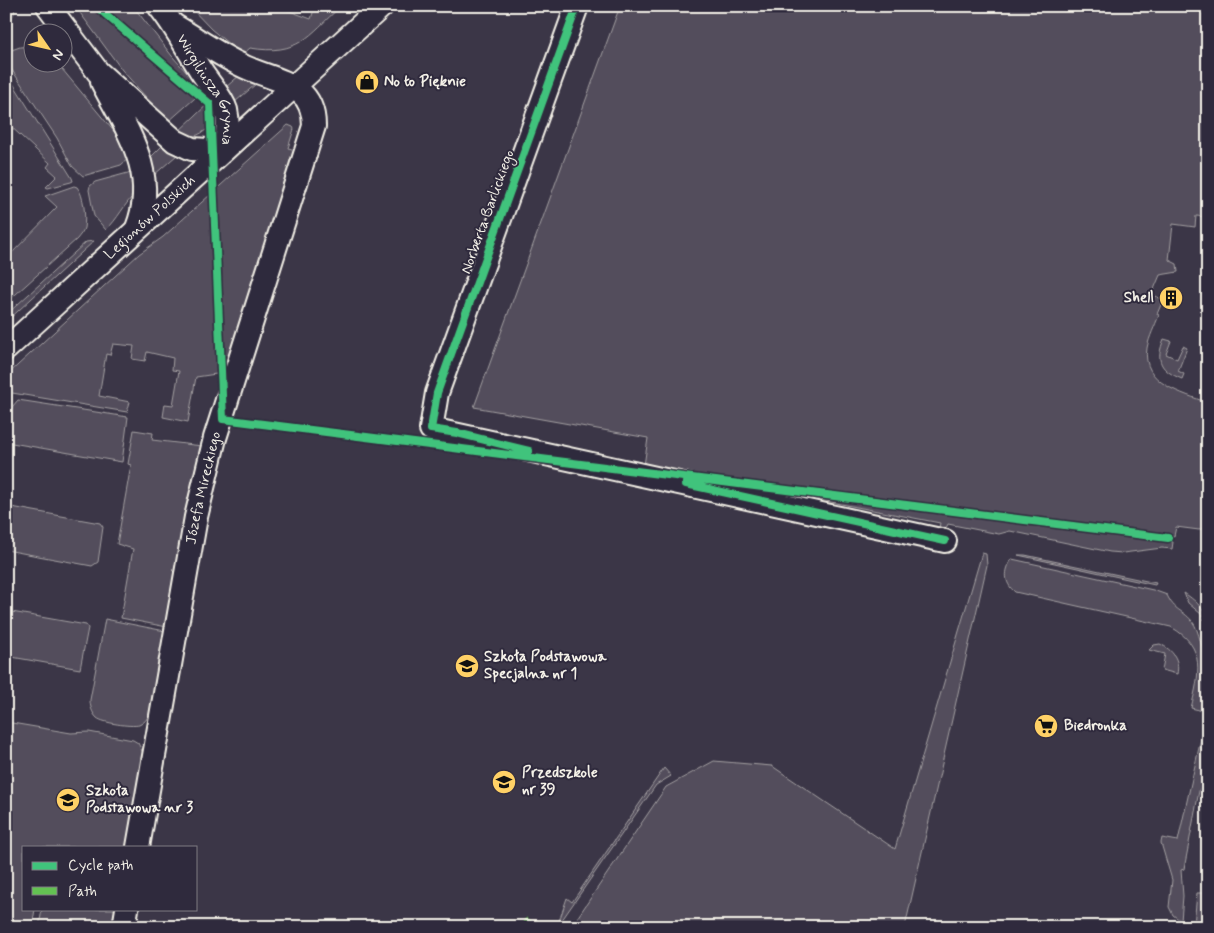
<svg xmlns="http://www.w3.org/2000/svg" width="1214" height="933" viewBox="0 0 1214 933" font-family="Mynerve,sans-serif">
	<rect width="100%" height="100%" fill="#3b3647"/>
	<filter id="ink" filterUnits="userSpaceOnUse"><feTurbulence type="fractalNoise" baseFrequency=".02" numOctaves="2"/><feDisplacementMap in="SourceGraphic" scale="10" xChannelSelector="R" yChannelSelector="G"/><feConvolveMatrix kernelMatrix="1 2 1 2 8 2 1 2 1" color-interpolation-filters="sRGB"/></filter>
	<g filter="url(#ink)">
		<path fill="#534e5c" stroke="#a4a0a2" d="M6 6H15C15 14 11 20 6 26Z
			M75 6H133L172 56 203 91 168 122 122 70Z
			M189 6H276L311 19 315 6H341C308 36 299 56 250 48L242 55 211 29Z
			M620 6H1208V217L1196 216 1195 227 1173 224 1169 260 1177 264 1178 272 1160 275 1152 294 1163 300 1157 314 1159 315C1155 326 1149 337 1147 348 1141 384 1183 393 1208 403V526L1199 530 1176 527 1174 536 1168 535 1167 541 1173 542 1172 549 1162 548 1123 553 1110 552 1010 531 999 534 948 524 945 530 938 532 940 523 644 466 648 438 474 407Z
			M32 46V62L57 63 121 140 131 156 121 165 83 176 72 166 57 138 6 61V52L20 47Z
			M6 72 72 178 73 181 71 182 48 188 46 187 57 176 47 167 50 163 6 122Z
			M240 75 256 83V84L235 102 226 87Z
			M212 100C213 104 215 108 216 112 216 123 204 134 194 136 188 137 184 134 178 132Z
			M288 125 293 127 294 129 288 148 296 150 226 369 223 373 196 377 188 422 163 417 165 404 173 405 179 371 172 370 173 358 147 352 145 361 132 359 134 346 113 344 110 355 106 354 99 396 130 402 127 412 12 393 6 389V376L139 254 163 237Z
			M164 144 177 155 154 175 150 158Z
			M135 171 136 193C124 204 118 219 106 230L94 216 89 190 90 186 95 182Z
			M74 186 77 187C84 195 86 217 84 228 83 232 80 235 77 239L6 303V259L57 207 45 196Z
			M94 241 6 322V315L86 242Z
			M1164 339 1171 341 1166 354 1177 359 1183 346 1187 348 1178 371 1184 374 1182 379C1160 370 1155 361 1164 339Z
			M18 400 128 417 122 462 6 442 12 407Z
			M134 430 153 433 152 440 202 446 167 627 121 618 133 549 117 544 131 465 128 464Z
			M6 506 100 523 103 527 98 562 92 566 6 550Z
			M982 553 986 554 987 565 905 927H571L666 787 714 761 772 766 895 849Z
			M1018 555H1025L1156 583 1155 585Z
			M1012 559 1153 590 1167 595C1175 612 1182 609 1192 621 1200 631 1201 650 1208 662V764L1203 772 1206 775 1199 791 1184 869 1181 870 1183 896 1181 921 1173 915 1169 907 1172 880 1161 843 1162 838 1178 841 1207 712 1191 708C1199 675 1207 647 1171 627L1015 592C1004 583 1004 571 1012 559Z
			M1184 593C1198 602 1208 612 1208 629L1201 614 1188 603Z
			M6 611 86 625 88 628 80 669 6 656Z
			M105 619 165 631 150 714C147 719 144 723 139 725 131 727 103 723 97 718 92 713 90 706 90 700Z
			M1160 644C1173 650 1180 660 1177 674L1162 670 1165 654 1149 650 1154 645Z
			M6 722 71 733 89 732 133 740 138 743 143 753 128 847H24V909H35L32 927H6Z
			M664 768 671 776 656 785 557 927 567 898 572 902Z
			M1197 893H1203L1202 922 1197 925H1194Z
			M42 909H117L114 927H39Z"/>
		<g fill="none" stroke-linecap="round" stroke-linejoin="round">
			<g stroke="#f4f1e8" stroke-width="26">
				<g id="minor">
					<path d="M48 6 98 72 175 141 192 149 208 150 225 148"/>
					<path id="s1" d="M159 6C176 27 187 49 201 71 209 84 221 95 226 110 229 123 228 135 225 148"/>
					<path d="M577 6 437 393 431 429 945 541"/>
					<path d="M102 82C126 129 159 173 137 228"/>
					<path id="s2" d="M6 349 382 6"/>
					<path id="s3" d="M138 847 196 517 215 438 314 126C314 80 271 81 241 65 218 54 197 39 175 26"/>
					<path d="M124 927 127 909"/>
				</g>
			</g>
			<use href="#minor" stroke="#2f2a3d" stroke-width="22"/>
			<path stroke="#63c152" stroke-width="6" stroke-dasharray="12 6" stroke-linecap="butt" d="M524 927 529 919"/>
			<g stroke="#2f2a3d" stroke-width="11">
				<path id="cycleway" d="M96 6 210 104 223 419 1168 538
					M529 451 457 433 431 429 437 393 577 6
					M686 484 945 541"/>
			</g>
			<use href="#cycleway" stroke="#40c37c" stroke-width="8"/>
		</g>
	</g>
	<defs>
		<g id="shop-disc" transform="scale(1.25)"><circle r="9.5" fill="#ffd166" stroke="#2f2a3d"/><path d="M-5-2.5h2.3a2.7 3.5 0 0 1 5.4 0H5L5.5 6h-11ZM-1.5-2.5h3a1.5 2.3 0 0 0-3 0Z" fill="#111"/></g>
		<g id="building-disc" transform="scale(1.25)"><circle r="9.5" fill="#ffd166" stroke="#2f2a3d"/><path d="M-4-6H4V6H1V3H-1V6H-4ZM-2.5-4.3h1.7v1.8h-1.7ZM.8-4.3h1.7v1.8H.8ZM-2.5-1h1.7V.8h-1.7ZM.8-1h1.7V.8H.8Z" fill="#111"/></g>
		<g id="school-disc" transform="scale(1.25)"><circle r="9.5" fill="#ffd166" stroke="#2f2a3d"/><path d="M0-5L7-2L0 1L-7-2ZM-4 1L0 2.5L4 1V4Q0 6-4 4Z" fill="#111"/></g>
		<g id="supermarket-disc" transform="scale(1.25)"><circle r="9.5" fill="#ffd166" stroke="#2f2a3d"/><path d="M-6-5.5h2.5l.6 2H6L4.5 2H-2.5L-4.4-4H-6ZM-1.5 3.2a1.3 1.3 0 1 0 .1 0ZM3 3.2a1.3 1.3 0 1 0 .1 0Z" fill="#111"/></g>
	</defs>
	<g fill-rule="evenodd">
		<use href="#shop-disc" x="367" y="82"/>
		<use href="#building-disc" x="1171" y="298"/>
		<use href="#school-disc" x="467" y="666"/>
		<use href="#supermarket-disc" x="1046" y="726"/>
		<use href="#school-disc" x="504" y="782"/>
		<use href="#school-disc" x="68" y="800"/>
	</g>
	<g text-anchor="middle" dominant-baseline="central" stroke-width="4" stroke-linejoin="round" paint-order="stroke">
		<g font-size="15" font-weight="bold" fill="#f4f1e8" stroke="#2f2a3d" text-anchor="start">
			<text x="384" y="82">No to Pięknie</text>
			<text x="1154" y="298" text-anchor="end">Shell</text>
			<text x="484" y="657">Szkoła Podstawowa<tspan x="484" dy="17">Specjalna nr 1</tspan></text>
			<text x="1064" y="726">Biedronka</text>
			<text x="522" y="773">Przedszkole<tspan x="522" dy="17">nr 39</tspan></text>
			<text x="86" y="791">Szkoła<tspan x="86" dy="17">Podstawowa nr 3</tspan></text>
		</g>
		<g font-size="15" fill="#f4f1e8" stroke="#2f2a3d">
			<text stroke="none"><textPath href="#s1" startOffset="98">Wirgiliusza Grynia</textPath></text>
			<text transform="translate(488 212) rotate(-70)">Norberta Barlickiego</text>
			<text stroke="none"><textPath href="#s2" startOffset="195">Legionów Polskich</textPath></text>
			<text stroke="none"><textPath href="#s3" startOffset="365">Józefa Mireckiego</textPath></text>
		</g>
	</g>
	<rect width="1214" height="933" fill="none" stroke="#2f2a3d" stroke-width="25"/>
	<rect x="12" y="12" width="1189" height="908" fill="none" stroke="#f4f1e8" stroke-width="2" filter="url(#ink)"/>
	<rect x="22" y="846" width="175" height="65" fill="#2f2a3d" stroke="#7e7a81"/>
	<rect x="32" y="862" width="25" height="8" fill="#40c37c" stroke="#7e7a81"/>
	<text x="68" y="870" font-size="15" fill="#f4f1e8">Cycle path</text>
	<rect x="32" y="887" width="25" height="8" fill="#63c152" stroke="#7e7a81"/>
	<text x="68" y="896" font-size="15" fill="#f4f1e8">Path</text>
	<g transform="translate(48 48) rotate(124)"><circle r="24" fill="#2f2a3d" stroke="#7e7a81"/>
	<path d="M0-4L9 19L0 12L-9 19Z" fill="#ffd166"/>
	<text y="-8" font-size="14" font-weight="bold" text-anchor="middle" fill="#f4f1e8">N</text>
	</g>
</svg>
